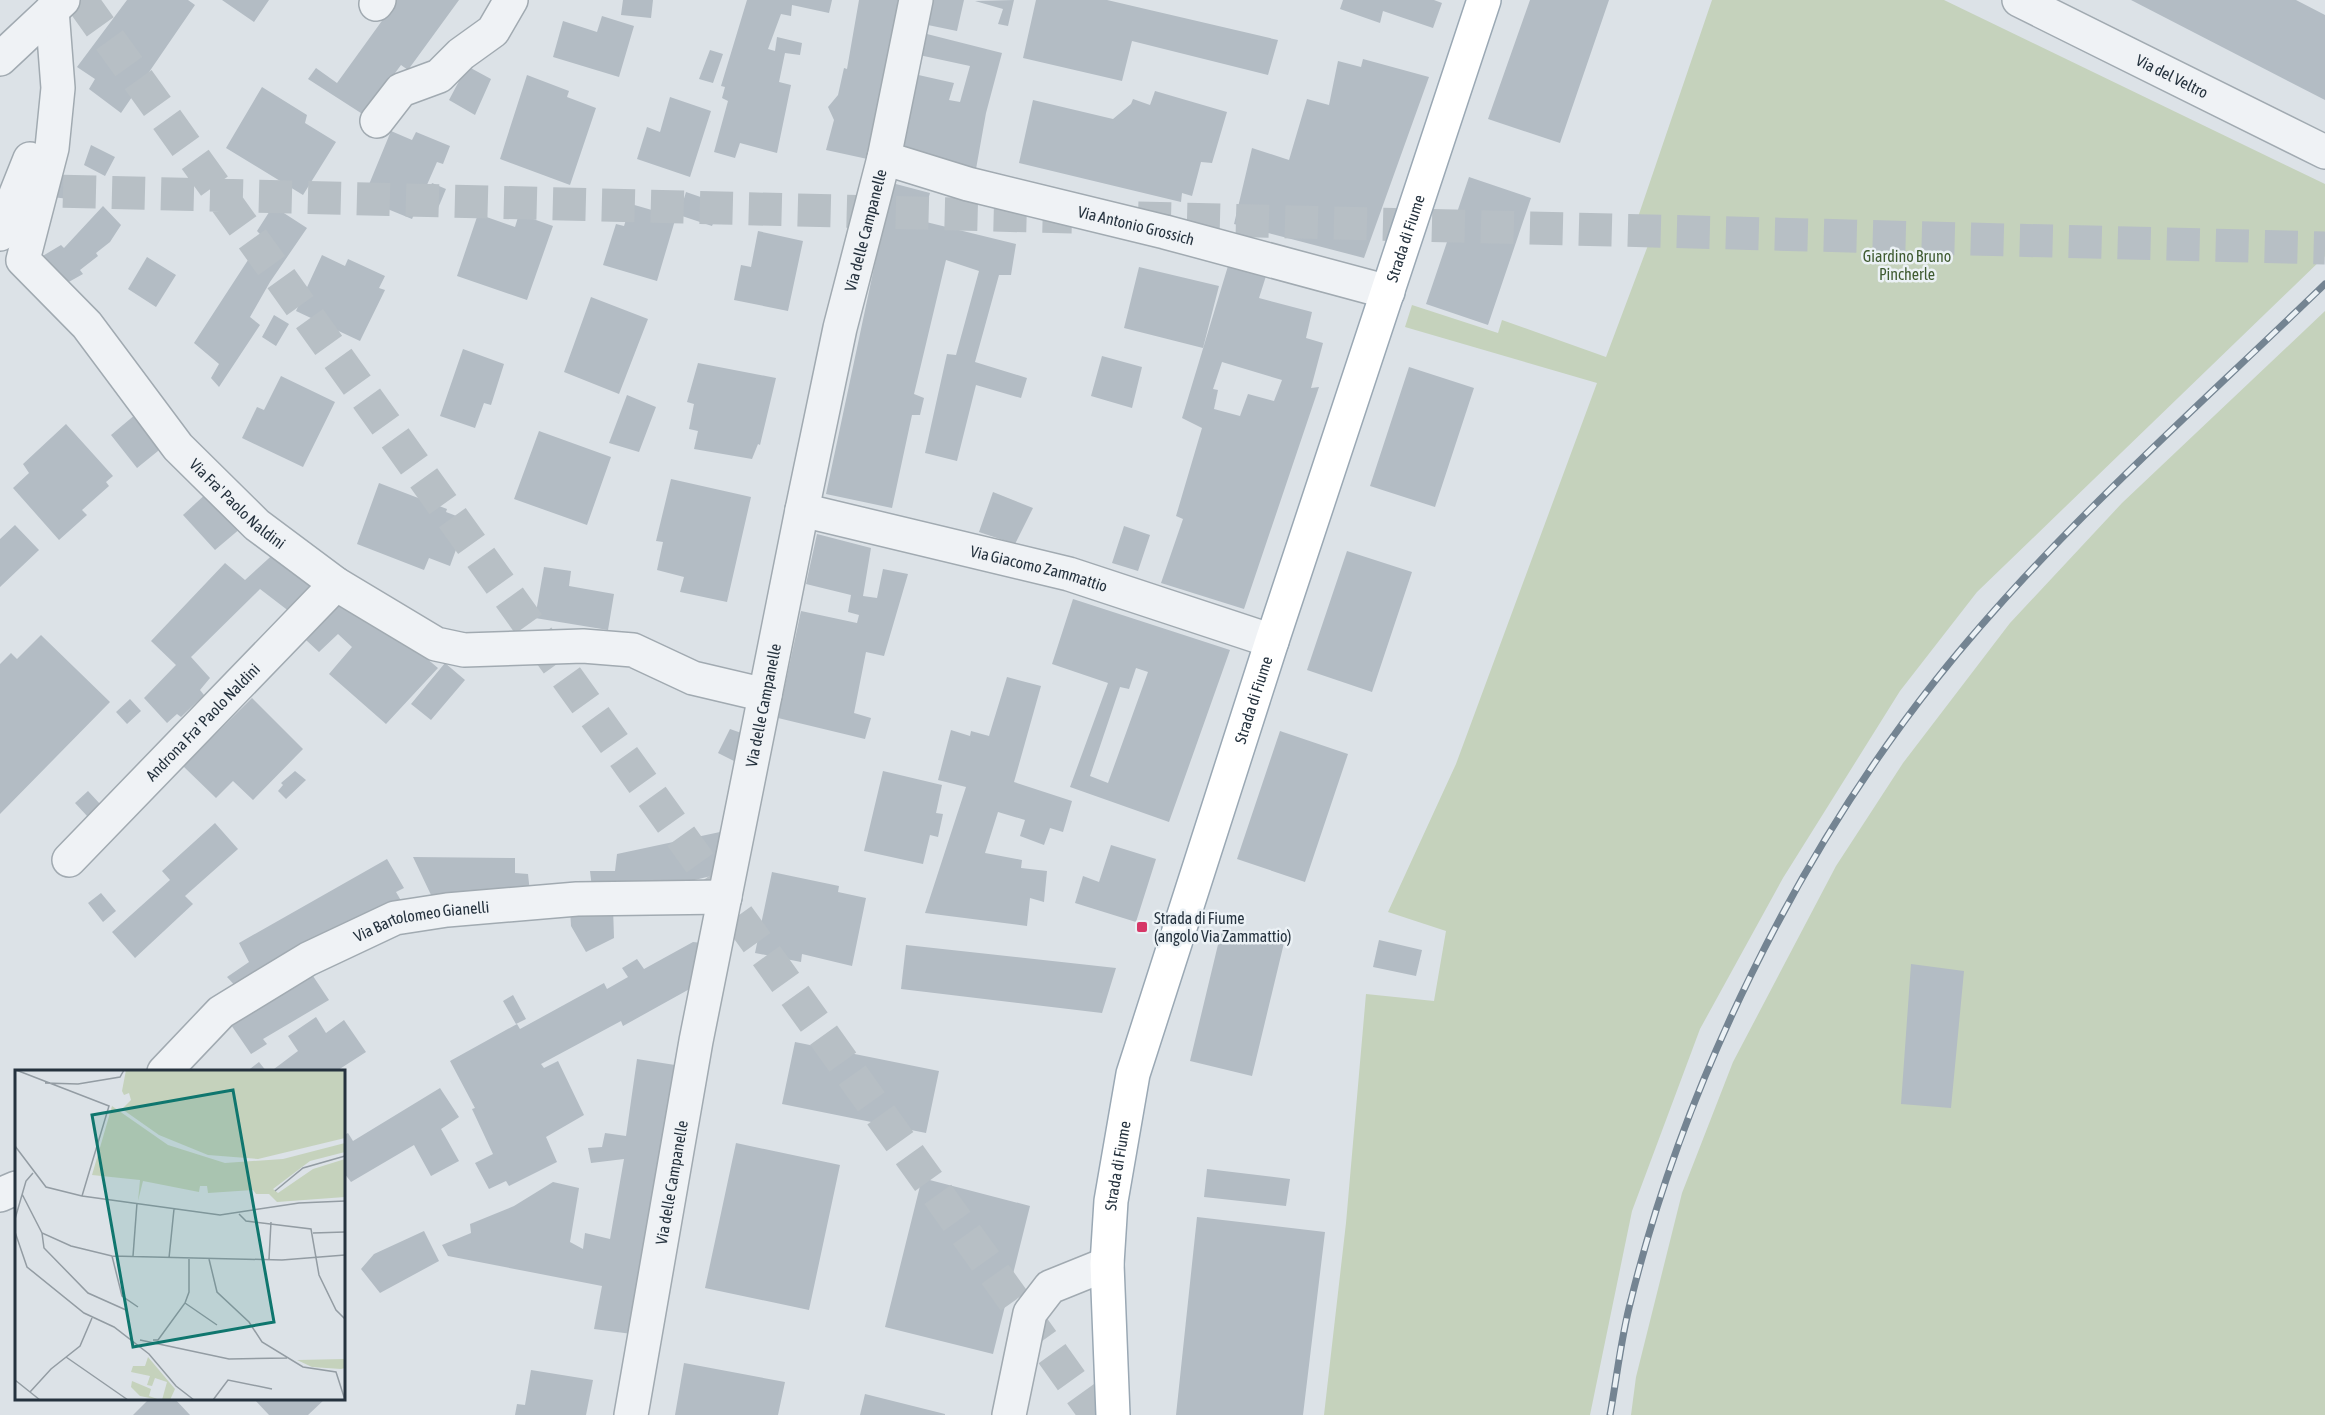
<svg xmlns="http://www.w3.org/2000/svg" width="2325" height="1415" viewBox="0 0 2325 1415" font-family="'Asap Condensed',sans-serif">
	<rect width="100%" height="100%" fill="#dce2e7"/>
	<path fill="#c5d2bc" d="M1712 0H1944L2325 184V256L1977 592 1900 691 1783 878 1700 1029 1632 1211 1590 1415H1324L1346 1223 1366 994 1434 1001 1446 931 1388 912 1456 764 1597 383 1405 327 1412 305 1498 333 1502 320 1606 357 1656 224 1638 217Z
		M2325 311V1415H1631L1636 1377 1682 1193 1733 1062 1836 866 1903 763 2010 623 2122 503Z"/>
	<path fill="#b3bcc4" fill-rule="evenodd" d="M127 0H188L195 5 121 113 89 89 95 79 77 67Z
		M222 0H269L254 22Z
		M397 0H459L408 70 401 65 364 115 308 79 316 68 337 83Z
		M623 0H653L651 18 621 15Z
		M747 0H832L829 13 792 5 791 16 781 14 768 49 775 51 777 37 802 43 800 55 785 53 779 82 791 85 777 153 740 143 735 158 714 152 728 101 722 98 725 87 721 86Z
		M859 0H898L889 76 872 160 826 150 834 120 828 107 838 95 844 68 847 69Z
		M928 0H964L957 31 923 24Z
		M1014 0 1008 26 998 24 1003 9 975 1Z
		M1036 0H1107L1278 40 1268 75 1132 41 1122 81 1023 58Z
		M1343 0H1434L1442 3 1433 28 1383 11 1380 23 1340 9Z
		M1530 0H1609L1560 143 1488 119Z
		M2131 0H2296L2325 15V100Z
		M602 16 634 26 619 77 553 57 563 21 597 32Z
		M923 33 1002 53 986 113 976 169 899 145 914 74 954 83 949 100 960 102 970 66 919 55Z
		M710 50 723 54 713 83 699 79Z
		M1363 59 1429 77 1364 258 1234 224 1252 148 1289 160 1307 99 1329 105 1338 61 1361 67Z
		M467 66 491 79 475 115 449 100Z
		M527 75 569 91 567 97 596 108 570 185 500 159Z
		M262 87 307 115 305 123 336 142 303 195 226 148Z
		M1155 91 1227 112 1212 163 1201 162 1192 196 1182 193 1181 202 1019 163 1033 100 1113 119 1131 104 1133 99 1150 105Z
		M670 97 711 111 690 177 637 159 647 127 660 132Z
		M391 131 412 140 416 132 450 146 443 164 437 162 412 219 363 199Z
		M91 145 115 157 105 176 84 165Z
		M57 174 72 177 69 199 52 197Z
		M1469 177 1531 198 1488 325 1426 304Z
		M432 183 446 189 436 213 423 207Z
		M892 183 930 193 922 221 1016 244 1011 275H999L975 362 1027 378 1021 398 976 385 957 461 925 453 947 354 956 355 979 271 946 260 914 394 924 398 920 415H912L892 508 826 494Z
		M686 192 721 204 712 226 679 215Z
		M631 204 676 217 657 281 603 265 616 224 624 226Z
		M103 206 121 225 110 242 96 253 98 256 80 270 83 274 58 288 41 257 61 245 64 248Z
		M273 206 307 228 270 282 250 317 260 325 219 387 211 378 219 364 194 343 263 237 257 231Z
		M478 214 515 227 519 214 553 226 527 300 457 276Z
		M758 231 803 241 788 311 734 300 741 265 751 267Z
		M322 255 345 266 348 259 385 276 379 288 385 290 360 341 296 311Z
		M147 257 176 275 156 307 128 289Z
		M1228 266 1266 276 1259 298 1312 312 1306 338 1323 343 1311 388 1319 387 1244 609 1161 583 1183 519 1176 516 1202 428 1182 418ZM1222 362 1282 380 1274 401 1248 394 1240 416 1214 409 1218 390 1213 389Z
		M1139 267 1219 286 1203 348 1124 328Z
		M591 297 648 319 619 394 564 372Z
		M274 315 289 324 276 346 262 337Z
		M463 349 504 364 491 405 484 403 475 428 440 416Z
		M1102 356 1142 367 1132 408 1091 396Z
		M698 363 776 378 760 445 758 444 752 459 694 449 698 431 689 429 694 404 687 402Z
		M1409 367 1474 388 1435 507 1370 486Z
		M281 376 335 402 303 467 242 438 257 407 264 410Z
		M627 395 656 407 639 452 609 443Z
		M136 414 159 441 158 451 137 468 111 435Z
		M66 424 113 476 106 482 109 486 82 510 87 515 59 540 13 488 29 473 23 464Z
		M539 431 611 457 587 525 514 499Z
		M671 479 751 497 727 602 680 592 684 577 657 570 663 542 656 541Z
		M379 483 447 509 446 512 467 520 450 566 429 558 424 570 357 544Z
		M209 491 241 528 215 550 183 515Z
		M993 492 1033 508 1015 544 979 532Z
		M15 525 39 550 0 587V539Z
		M1124 526 1150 535 1138 571 1112 563Z
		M817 534 871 548 863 596 877 598 883 569 908 574 884 656 866 652 854 713 871 718 865 739 778 718 801 611 857 623 859 615 848 612 851 595 806 584Z
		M279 549 321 582 290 612 260 589 191 657 210 678 200 690 204 695 181 717 177 714 167 723 144 698 176 665 151 641 225 563 245 580Z
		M1347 551 1412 572 1372 692 1307 670Z
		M544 567 571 571 569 586 614 594 608 630 535 618Z
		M350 599 371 612 438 668 386 724 329 674 352 647 338 634 319 652 294 629 316 610Z
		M1073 599 1230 650 1169 822 1070 787 1108 683 1052 664ZM1136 668 1148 672 1108 783 1090 776 1120 687 1129 689Z
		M41 635 110 702 0 814V664L11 653 17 659Z
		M445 663 465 680 431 720 411 704Z
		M1007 677 1041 686 1014 782 1072 801 1063 832 1050 828 1044 845 1020 836 1025 820 998 812 985 853 1022 860 1021 868 1047 871 1044 902 1030 898 1027 926 925 913 966 787 938 780 951 730 970 736 971 731 989 736Z
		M252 698 303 749 253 800 233 781 216 798 183 766Z
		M130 699 141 711 127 724 116 712Z
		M730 729 747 735 740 764 718 753Z
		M1280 731 1348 754 1305 882 1237 859Z
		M295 771 306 780 286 799 278 791 283 785 281 783Z
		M883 771 942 785 936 813 943 814 938 837 930 835 923 864 864 851Z
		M88 791 101 805 88 817 75 803Z
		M215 823 238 849 185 896 193 904 135 958 112 932 170 880 162 871Z
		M720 832 722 846 711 876 658 889 592 888 590 871H615L617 854Z
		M1111 845 1156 859 1136 922 1075 903 1083 876 1099 882Z
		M413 857 515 858V873L528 874 530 893 432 897Z
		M387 859 404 888 396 892 403 904 240 991 227 977 249 962 239 943Z
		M772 872 839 886 838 892 866 898 852 966 802 954 801 962 755 953Z
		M101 893 116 911 103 922 88 903Z
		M613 907 614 938 586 952 571 926 570 909Z
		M1222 928 1284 943 1252 1076 1190 1061Z
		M1379 940 1422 950 1416 976 1373 967Z
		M693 942 702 943 695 986 623 1026 621 1021 541 1064 544 1068 558 1061 584 1115 546 1137 557 1162 509 1186 506 1181 489 1189 475 1163 493 1154 472 1109 475 1108 450 1061 517 1024 520 1029 604 983 607 989 628 977 622 968 637 959 644 969Z
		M906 945 1116 968 1102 1013 901 989Z
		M1911 964 1964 971 1951 1108 1901 1104Z
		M309 970 329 1000 263 1039 267 1044 251 1054 229 1022Z
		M513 995 526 1019 516 1024 503 1001Z
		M316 1017 326 1033 344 1020 366 1052 335 1072H270L298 1051 288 1036Z
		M795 1042 939 1071 926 1133 782 1104Z
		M637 1059 675 1065 632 1334 594 1329 602 1286 448 1256 442 1245 471 1233 470 1224 514 1206 553 1182 579 1188 570 1242 583 1249 585 1233 610 1239 624 1159 591 1163 588 1148 602 1147 605 1133 626 1136Z
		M259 1062 267 1072H246Z
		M440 1088 459 1117 441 1129 459 1161 431 1176 414 1145 351 1182 344 1173V1135L348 1133 353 1141Z
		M736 1143 840 1165 809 1310 705 1288Z
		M1207 1169 1290 1179 1286 1206 1204 1197Z
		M922 1178 1030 1206 993 1354 885 1327Z
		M1197 1217 1325 1232 1303 1415H1176Z
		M424 1231 439 1261 380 1293 361 1269 374 1254Z
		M684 1363 785 1382 778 1415H675Z
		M531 1370 593 1380 586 1415H515L517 1404 525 1405Z
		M865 1394 945 1414V1415H860Z
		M150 1398H174L190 1415H133Z
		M253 1398H326L308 1415H269Z"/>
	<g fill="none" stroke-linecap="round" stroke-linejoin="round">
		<path stroke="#b7bfc5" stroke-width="33" stroke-dasharray="33 16" stroke-linecap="butt" d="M81 0 1096 1415
			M14 190 1072 217
			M1138 218 2325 248"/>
		<g stroke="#a1aab1" stroke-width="36">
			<g id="minor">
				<path id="s1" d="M2019 0 2325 152"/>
				<path d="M376 4 379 0"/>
				<path id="s2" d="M52 10 58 88 52 148 23 260 87 325 178 447 257 525 336 584 436 644 464 650 583 646 633 650 693 678 765 695"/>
				<path d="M0 59 63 0"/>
				<path d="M377 121 401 90 439 76 461 54 493 31 511 0"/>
				<path id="s3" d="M884 158 968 184 1165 232 1388 292"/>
				<path d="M0 234 30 159"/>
				<path id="s4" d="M802 510 1069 574 1272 641"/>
				<path id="s5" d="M69 860 336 584"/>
				<path id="s6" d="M164 1072 221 1012 308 959 395 918 447 910 577 899 725 897"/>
				<path d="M0 1195 16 1188"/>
				<path id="s7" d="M631 1415 696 1041 802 510 840 328 884 158 916 0"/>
				<path d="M1009 1415 1030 1313 1050 1287 1107 1264"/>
			</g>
		</g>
		<g stroke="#9aa8b4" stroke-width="36">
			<g id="major">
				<path id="s8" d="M1113 1415 1107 1264 1111 1201 1133 1074 1272 641 1484 0"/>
			</g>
		</g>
		<use href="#minor" stroke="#eff2f5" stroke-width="33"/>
		<use href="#major" stroke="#fff" stroke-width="33"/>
		<g stroke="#748492" stroke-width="7">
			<path id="rail" d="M1610 1415C1617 1377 1621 1337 1631 1300 1684 1084 1797 855 1935 681 2050 536 2192 413 2325 284"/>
		</g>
		<use href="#rail" stroke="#ebf1f5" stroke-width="4.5" stroke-dasharray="14" stroke-linecap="butt"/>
	</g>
	<rect fill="#d63767" stroke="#ebf1f5" stroke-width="2" x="1136" y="921" width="12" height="12" rx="3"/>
	<g text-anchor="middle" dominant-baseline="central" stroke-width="5" stroke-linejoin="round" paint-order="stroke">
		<g font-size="16" fill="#25323e" stroke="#ebf1f5">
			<text stroke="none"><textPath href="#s1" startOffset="171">Via del Veltro</textPath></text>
			<text stroke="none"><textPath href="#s3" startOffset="261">Via Antonio Grossich</textPath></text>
			<text stroke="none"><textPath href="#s7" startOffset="1208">Via delle Campanelle</textPath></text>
			<text stroke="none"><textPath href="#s8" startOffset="1222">Strada di Fiume</textPath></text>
			<text stroke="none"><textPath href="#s2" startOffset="580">Via Fra' Paolo Naldini</textPath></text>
			<text stroke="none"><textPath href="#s4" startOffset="244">Via Giacomo Zammattio</textPath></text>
			<text stroke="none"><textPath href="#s8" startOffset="736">Strada di Fiume</textPath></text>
			<text stroke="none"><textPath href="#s7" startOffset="722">Via delle Campanelle</textPath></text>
			<text stroke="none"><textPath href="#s5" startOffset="192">Androna Fra' Paolo Naldini</textPath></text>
			<text stroke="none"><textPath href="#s6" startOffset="306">Via Bartolomeo Gianelli</textPath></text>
			<text stroke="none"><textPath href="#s8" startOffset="250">Strada di Fiume</textPath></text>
			<text stroke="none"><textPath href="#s7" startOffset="236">Via delle Campanelle</textPath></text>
		</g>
		<g font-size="16" fill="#3f5b31" stroke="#ebf1f5">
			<text x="1907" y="256">Giardino Bruno<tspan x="1907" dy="18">Pincherle</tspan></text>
		</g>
		<g font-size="16" fill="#25323e" stroke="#ebf1f5" text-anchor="start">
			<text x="1154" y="918">Strada di Fiume<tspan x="1154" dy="18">(angolo Via Zammattio)</tspan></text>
		</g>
	</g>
	<g transform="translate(15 1070)">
		<rect width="330" height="330" fill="#dce2e7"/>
		<path d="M111 0H330V68L243 89 193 85 144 65 107 39 116 30 114 23 109 25 107 21ZM97 36 153 75 210 93 268 89 330 73V82L295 91 258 119 263 123 298 99 330 89V127L262 132 254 124H241L238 120 193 123 192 116H185L184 122 128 111 123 131 125 110 77 105ZM133 287 160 319 155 330H147L152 312 140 308 137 316 132 315 135 306 116 302 118 296H130ZM330 289V298L326 299 297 297 282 290ZM117 311 136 319 134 326 145 330 125 326 116 317Z" fill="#c5d2bc"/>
		<path fill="none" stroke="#939ca3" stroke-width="1.5" d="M1 0 94 36 67 126M30 13 63 14 105 7 109 0M0 76 31 117 67 126 205 145 284 133 330 131M260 121 288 98 330 86M7 124 27 163 56 176 97 186 267 190 330 185M224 144 231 151 296 159 304 205 321 240 330 249M0 149 11 111 18 103M0 162 12 197 69 243 99 257 134 284 161 316 179 330M27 163 29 178 73 223 111 240M298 163 330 162M97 186 107 226 123 237M118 186 122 133M154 188 159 139M194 189 202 222 234 252 247 272 288 297 321 302 330 330M254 189 256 152M170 233 202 255M125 270 214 289 272 288M138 270H143L170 233 174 222V189M51 287 113 330M0 310 25 330M15 322 36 299 65 276 77 248M198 330 213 310 257 319"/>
		<path fill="#0f766e" fill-opacity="0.15" stroke="#0f766e" stroke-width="3" d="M218 20 259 252 118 277 77 45Z"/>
		<rect width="330" height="330" fill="none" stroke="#25323e" stroke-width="3"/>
	</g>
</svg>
